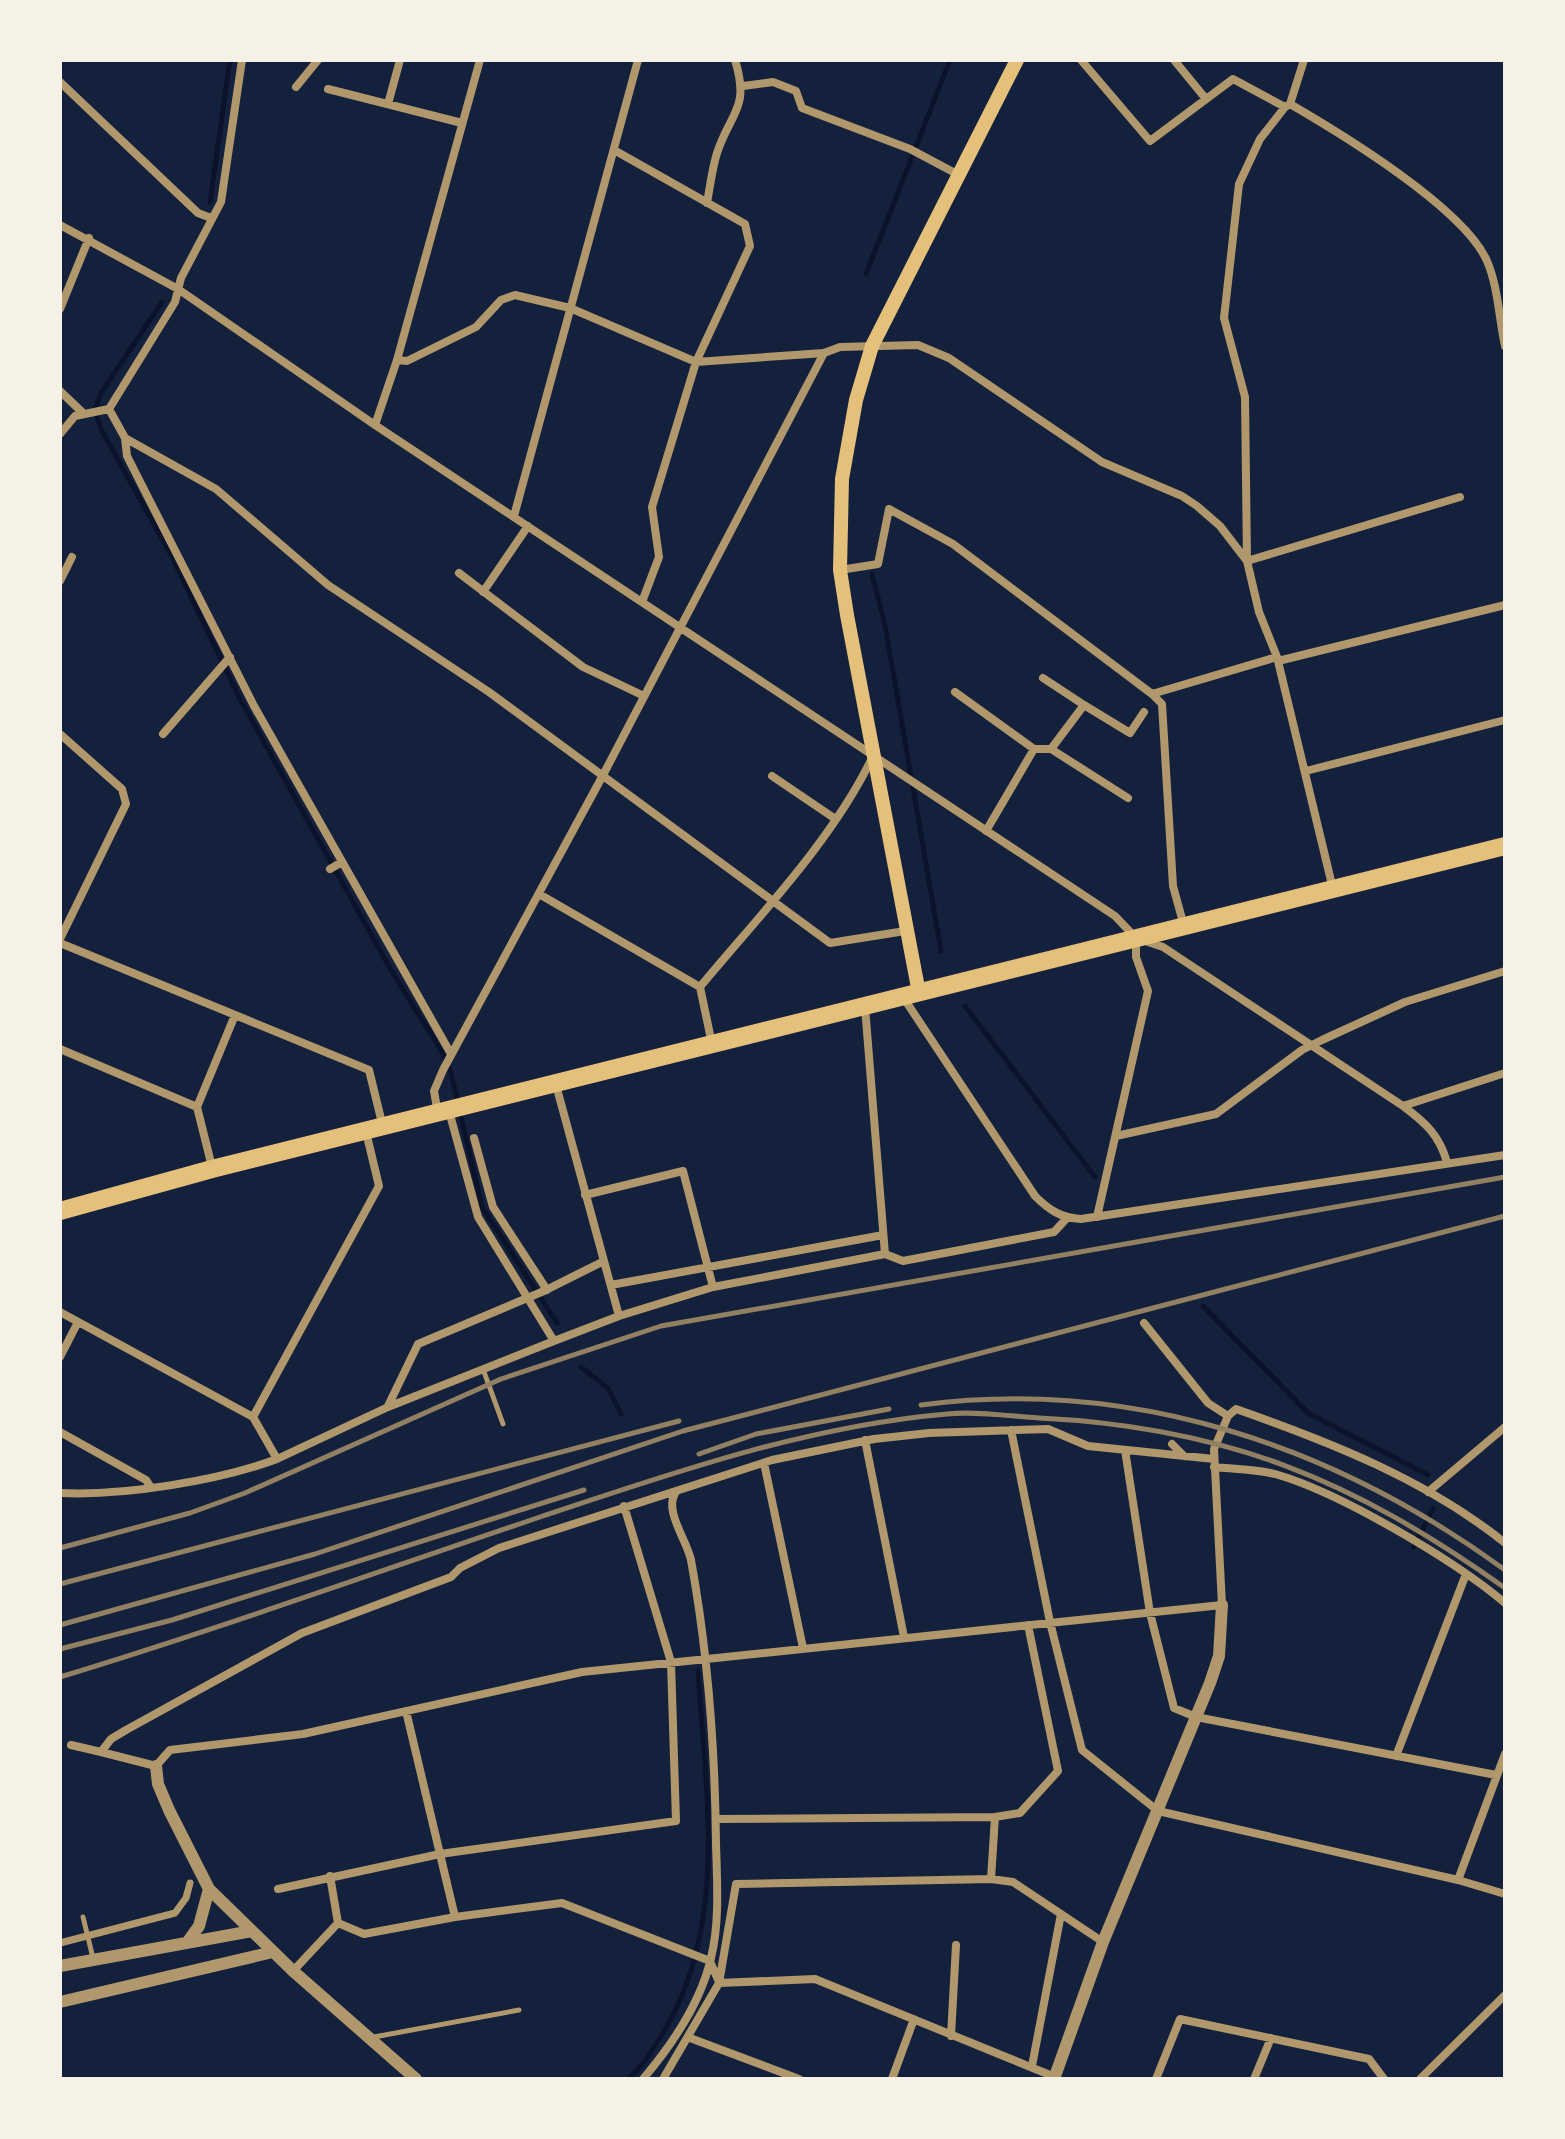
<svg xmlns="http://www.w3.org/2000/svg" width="1565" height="2139" viewBox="0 0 1565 2139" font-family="'Archivo Narrow',sans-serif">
	<rect width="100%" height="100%" fill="#14213d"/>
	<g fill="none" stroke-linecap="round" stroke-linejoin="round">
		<path stroke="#0b132b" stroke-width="5" d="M210 202 230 60
			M866 274 950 60
			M162 302 101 393 95 410 101 429 171 555 241 701 391 970 442 1052 451 1073 458 1102
			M872 574 885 625 941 951
			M965 1006 1095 1177
			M460 1112 482 1207 557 1323
			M1203 1306 1308 1413 1428 1475
			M581 1367 608 1388 621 1414
			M1414 1547 1433 1508
			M628 2079C641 2068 649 2055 658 2041 730 1931 706 1795 698 1671"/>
		<path stroke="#b1986c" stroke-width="5" d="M483 1369 503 1424
			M83 1917 93 1958
			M374 2037 519 2010"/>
		<path stroke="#b1986c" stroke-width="7" d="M60 1943 175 1913 186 1898 190 1883"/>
		<path stroke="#b1986c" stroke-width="8" d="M1081 60 1150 141 1233 79 1285 107 1290 104C1340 133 1464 208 1487 261 1498 286 1499 319 1505 346
			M1174 60 1206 99
			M60 82 198 213 211 218
			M743 86 773 82 796 91 802 108 910 149 957 174
			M296 87 318 60
			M328 89 462 123
			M388 104 400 60
			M1290 104 1304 60
			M1285 107 1260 139 1239 184 1224 318 1245 397 1247 561 1259 612 1277 657 1333 889
			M614 150 745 224 750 246 696 362 652 507 659 557 642 602
			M707 203C710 187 712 169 717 153 731 111 750 109 735 60
			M60 225 178 289 375 425 1115 916 1136 938 1163 947 1403 1106C1426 1123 1439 1135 1447 1162
			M60 309 89 238
			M397 360 407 361 476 327 501 300 515 295 570 308 696 362 824 353 840 347 918 345 949 358 1102 462 1182 496 1197 506 1220 526 1247 561
			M60 391 84 414
			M109 409 125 438 127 456 254 706 451 1054
			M109 409 175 302 181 278 221 202 242 60
			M375 425 397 360 480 60
			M60 434 75 416 109 409
			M125 438 216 489 328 585 489 692 830 943 905 931
			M514 516 638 60
			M1247 561 1460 497
			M840 570 878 564 889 509 953 544 1152 694
			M459 573 583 667 644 696
			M60 581 72 557
			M483 592 528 526
			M1278 661 1505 605
			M1043 678 1084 705
			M955 692 1034 749
			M60 734 122 789 126 804 60 939
			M163 734 230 657
			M1051 749 1128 798
			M1306 771 1505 720
			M772 776 834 818
			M986 831 1034 749H1051L1084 705 1130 733 1144 712
			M330 869 342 862
			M539 894 700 987 712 1044
			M1184 926 1173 886 1162 704 1152 694 1277 657
			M60 943 369 1070 383 1127
			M700 987C758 917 832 841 872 758
			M903 997 1035 1196C1049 1210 1061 1218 1081 1219L1505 1155
			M865 1007 885 1254 903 1261 1054 1232 1067 1218
			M60 1049 197 1107 212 1167
			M1403 1106 1505 1073
			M197 1107 235 1015
			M449 1111 478 1217 554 1341 619 1316 556 1085
			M438 1114 434 1091 443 1070 602 777 824 353
			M1116 1136 1216 1114 1302 1050 1322 1040 1405 1002 1505 971
			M474 1138 493 1207 547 1290
			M585 1195 683 1171 713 1287
			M1097 1217 1148 991 1136 957V938
			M611 1285 883 1235
			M60 1312 253 1417 379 1186 366 1132
			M619 1316 713 1287 885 1254
			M1144 1323 1208 1403 1228 1416
			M60 1357 78 1322
			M388 1406 418 1344 544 1291 604 1261
			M253 1417 277 1459 388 1407 554 1341
			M1011 1430 1050 1622 1082 1750 1158 1811 1458 1880
			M60 1432 146 1480 150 1486
			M865 1440 904 1637
			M1172 1444 1184 1456
			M1125 1450 1150 1613 1174 1708 1196 1717 1496 1775
			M1214 1459 1088 1446 1048 1429 929 1433 874 1439 772 1460 499 1548 460 1568 451 1577 302 1633 126 1730 111 1739 101 1752 156 1766 170 1750 303 1734 582 1672 1222 1605 1214 1449 1228 1416 1236 1409C1330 1442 1427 1480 1505 1543
			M764 1463 803 1648
			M1214 1467C1234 1469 1256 1469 1275 1474 1339 1492 1454 1560 1505 1603
			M1428 1492 1505 1427
			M60 1493C123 1496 218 1481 277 1459
			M71 1745 101 1752
			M1505 1754 1458 1880 1505 1894
			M1396 1756 1466 1574
			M716 1819 995 1817
			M330 1876 338 1923
			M991 1879 995 1817 1020 1813 1058 1771 1028 1625
			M278 1889 440 1854 406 1711
			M455 1917 440 1854 676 1821 671 1662 624 1506
			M293 1971 338 1923 364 1934 455 1917 562 1903 710 1961 718 1980
			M719 1983 815 1979 1055 2077
			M951 2036 956 1945
			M690 2038 799 2079
			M1032 2066 1061 1914
			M643 2079C671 2046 701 2002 711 1958 720 1921 717 1882 716 1843 715 1748 708 1653 691 1560 687 1540 663 1510 676 1492
			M663 2079 719 1983 736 1884 991 1879 1013 1882 1103 1942
			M892 2079 914 2019
			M1156 2079 1180 2019 1369 2059 1384 2079
			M1254 2079 1271 2038
			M1420 2079 1505 1995"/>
		<path stroke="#b1986c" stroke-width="12" d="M156 1766 158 1784 169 1810 209 1889 293 1971 416 2079
			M189 1940 199 1926 209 1889
			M60 1966 252 1931
			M60 2002 273 1952
			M1054 2079 1103 1942 1210 1683 1219 1656 1222 1605"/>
		<path stroke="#e5c07b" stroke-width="14" d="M919 993 847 615 840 570 842 479 856 400 872 346 1017 60"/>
		<path stroke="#e5c07b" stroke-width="18" d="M60 1211 212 1169 1505 846"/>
		<path stroke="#918062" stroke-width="5" d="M921 1405C1133 1377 1335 1446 1505 1570
			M699 1454 756 1434 889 1409
			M60 1548 190 1513 245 1493 501 1379 661 1326 1505 1177
			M60 1584 679 1421
			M60 1625 315 1554 683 1431 1505 1216
			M60 1649 172 1620 584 1490
			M60 1677C221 1628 380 1571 540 1517 672 1473 807 1426 947 1414 977 1411 1009 1416 1039 1418 1227 1427 1353 1480 1505 1588"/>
	</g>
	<rect width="1565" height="2139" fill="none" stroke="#f6f1e7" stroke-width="124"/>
</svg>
